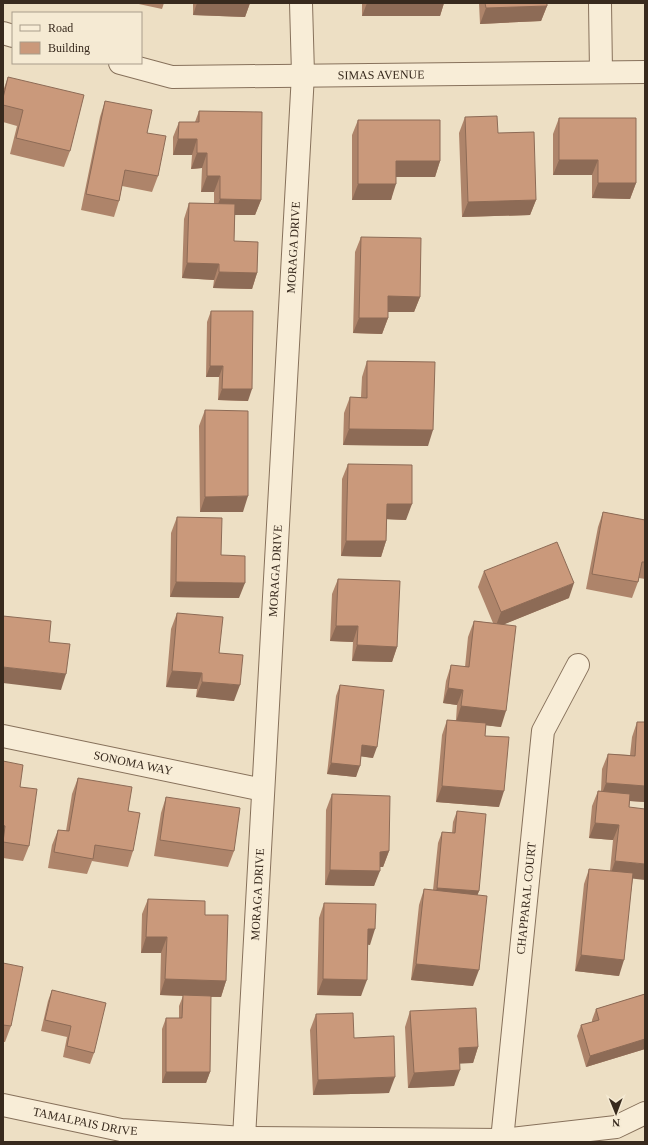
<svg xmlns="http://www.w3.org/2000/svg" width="648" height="1145" viewBox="0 0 648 1145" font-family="'Times New Roman',serif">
	<rect width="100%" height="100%" fill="#eddfc4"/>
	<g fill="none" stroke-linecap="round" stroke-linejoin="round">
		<g stroke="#87715b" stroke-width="24">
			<g id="minor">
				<path d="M600 3 601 72"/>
				<path id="s1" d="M3 736 263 790"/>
				<path id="s2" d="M3 1105 121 1130 244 1138 502 1140 616 1127 645 1113"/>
				<path id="s3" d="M244 1138 303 74 301 3"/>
				<path id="s4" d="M502 1140 543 731 578 665"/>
			</g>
		</g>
		<g stroke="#87715b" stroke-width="24">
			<g id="tertiary">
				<path d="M3 33 13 36"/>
				<path id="s5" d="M120 63 172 77 645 72"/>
			</g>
		</g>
		<use href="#minor" stroke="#f8edd7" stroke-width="22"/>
		<use href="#tertiary" stroke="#f8edd7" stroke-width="22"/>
	</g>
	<path fill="#ae846a" d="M134 3H164L162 9Z
		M193 3H250L245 17 193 15Z
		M362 3H444L440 16H362Z
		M479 3H547V6L541 21 480 24Z
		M8 77 70 151 64 167 10 154 17 126 3 122V91Z
		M105 101 147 133 158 176 152 192 122 186 119 201 114 217 81 210 100 117Z
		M199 111 261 200 255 215H235L234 241 257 273 252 289 213 288 214 280 182 278 184 219 189 203 214 204V192H201L202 168 191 169 192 155H173V137L179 122H195Z
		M465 117 536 200 530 215 462 217 459 133Z
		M559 118 636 183 630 199 592 198V175H553V134Z
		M358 120 440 161 435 177H396L391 200H352V135Z
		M361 237 420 297 414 312H388V318L382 334 353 333 355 252Z
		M211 311 248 401 218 400 219 377H206L207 322Z
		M367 361 428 446 343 445 344 413 350 397H361L362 377Z
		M205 410 243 512H200L199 426Z
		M348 464 406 520 387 519 386 541 381 557 341 556 342 479Z
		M603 512 645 520V579L639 578 638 582 632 598 586 589 598 527Z
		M177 517 221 555 239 598 170 597 171 533Z
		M484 571 569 598 504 624 501 727 486 725 485 736 499 807 436 802 442 735 447 720H456L457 705 443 703 446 681 451 665 465 667 468 637 474 621 493 623 478 587Z
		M338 579 397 647 392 662 352 661 353 642 330 641 332 594Z
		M177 613 219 653 234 701 196 697 197 689 166 687 171 629Z
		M340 685 373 758 361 756 356 777 327 774 336 696Z
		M637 722H645V802L630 801 629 807 633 878 619 976 575 971 584 884 589 869 610 871 613 840 589 838 592 806 598 791H601L602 769 608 754 630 755 632 737Z
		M3 761 20 787 29 846 23 861 3 858Z
		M78 778 128 811 133 851 128 867 92 861 87 874 48 868 52 845 58 830 66 831 72 794Z
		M332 794 389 851 383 867H380L374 886 325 885 326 810Z
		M166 797 234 851 228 867 154 856 161 813Z
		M457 811 479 891 477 895 473 986 411 980 419 905 424 889 433 890 438 843 442 832 452 833 453 822Z
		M148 899 205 915 226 981 221 997H211L210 1072 206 1083H162V1029L166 1018H179V1006L183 996 160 995 161 953H141L142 914Z
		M324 903 370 945 368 944 361 996 317 995 319 918Z
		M3 963 11 1026 5 1042H3Z
		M52 990 94 1053 90 1064 63 1057 67 1037 41 1031 48 1001Z
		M645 994V1049L586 1067 577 1036 581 1025 592 1022V1020L596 1009Z
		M410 1011 478 1047 473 1063H460L454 1086 408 1088 405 1027Z
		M316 1014 354 1038 389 1093 313 1095 310 1030Z"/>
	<path fill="#8d6b56" d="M197 3H250L245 17 193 15Z
		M367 3H444L440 16H362Z
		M547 6 541 21 480 24 486 8Z
		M178 139H197L192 155H173Z
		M197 153H207L202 168 191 169Z
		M559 160H598L592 175H553Z
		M396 161H440L435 177H391Z
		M207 176H220L214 192H201Z
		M598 183H636L630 199 592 198Z
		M358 184H396L391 200H352Z
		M220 199 261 200 255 215H214Z
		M536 200 530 215 462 217 468 202Z
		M187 263 219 264 214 280 182 278Z
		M219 272 257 273 252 289 213 288Z
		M388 296 420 297 414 312H383Z
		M359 318H388L382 334 353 333Z
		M210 366H223L219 377H206Z
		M222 389H252L248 401 218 400Z
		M349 429 433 430 428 446 343 445Z
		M248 496 243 512H200L205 497Z
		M387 504H412L406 520 382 519Z
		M346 541H386L381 557 341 556Z
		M176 582 245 583 239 598 170 597Z
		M574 583 569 598 495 628 501 612Z
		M336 626H358L353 642 330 641Z
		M357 645 397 647 392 662 352 661Z
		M3 667 66 674 61 690 3 683Z
		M172 671 202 673 197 689 166 687Z
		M202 682 240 685 234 701 196 697Z
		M448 688 463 690 457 705 443 703Z
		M461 706 506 711 501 727 456 722Z
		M362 745 377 747 373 758 358 756Z
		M331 763 360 766 356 777 327 774Z
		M606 783 645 786V802L600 799Z
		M442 786 504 791 499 807 436 802Z
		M595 823 619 825 613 840 589 838Z
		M3 825 5 826 3 832Z
		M389 851 383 867H374L380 852Z
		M615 861 645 864V880L610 876Z
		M330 870 380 871 374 886 325 885Z
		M437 888 479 891 475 902 433 899Z
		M368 929H375L370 945 362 944Z
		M146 937H167L161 953H141Z
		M581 955 624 960 619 976 575 971Z
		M416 964 479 970 473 986 411 980Z
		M165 979 226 981 221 997 160 995Z
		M323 979 367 980 361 996 317 995Z
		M645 1039V1049L586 1067 590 1056Z
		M478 1047 473 1063 453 1064 459 1048Z
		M460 1070 454 1086 408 1088 414 1073Z
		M166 1072H210L206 1083H162Z
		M395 1077 389 1093 313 1095 318 1080Z"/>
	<path fill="#ca997b" stroke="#8d6b56" d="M485 3H547V6L486 8Z
		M8 77 84 95 70 151 16 138 23 110 3 105V98Z
		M105 101 152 110 147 133 166 136 158 176 125 170 119 201 86 194Z
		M199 111 262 112 261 200 220 199V176H207V153H197V139H178L179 122H199Z
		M497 116 498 133 534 132 536 200 468 202 465 117Z
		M559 118H636V183H598V160H559Z
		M358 120H440V161H396V184H358Z
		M189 203 235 204 234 241 258 242 257 273 219 272V264L187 263Z
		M361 237 421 238 420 297 388 296V318H359Z
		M211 311H253L252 389H222L223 366H210Z
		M367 361 435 362 433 430 349 429 350 397 367 398Z
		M205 410 248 411V496L205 497Z
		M348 464 412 465V504H387L386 541H346Z
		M603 512 645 520V562H642L638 582 592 574Z
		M177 517 222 518 221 555 245 556V583L176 582Z
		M557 542 574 583 501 612 484 571Z
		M338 579 400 581 397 647 357 645 358 626H336Z
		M177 613 223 617 219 653 243 655 240 685 202 682V673L172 671Z
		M3 616 51 621 49 642 70 644 66 674 3 667Z
		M474 621 516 626 506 711 461 706 463 690 448 688 451 665 469 667Z
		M340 685 384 690 377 747 362 745 360 766 331 763Z
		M447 720 486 723 485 736 509 737 504 791 442 786Z
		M637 722H645V786L606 783 608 754 635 756Z
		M3 761 23 765 20 787 37 789 29 846 3 842 5 826 3 825Z
		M78 778 132 787 128 811 140 813 133 851 95 845 93 859 54 852 58 830 69 831Z
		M598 791 630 794 629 807 645 809V864L615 861 619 825 595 823Z
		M332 794 390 796 389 851 380 852V871L330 870Z
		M166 797 240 808 234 851 160 840Z
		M457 811 486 814 479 891 437 888 442 832 455 833Z
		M589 869 633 873 624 960 581 955Z
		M424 889 487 896 479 970 416 964Z
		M148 899 205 901V915H228L226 981 165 979 167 937H146Z
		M324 903 376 904 375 929H368L367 980 323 979Z
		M3 963 23 967 11 1026 3 1025Z
		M52 990 106 1003 94 1053 67 1046 71 1026 45 1020Z
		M645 994V1039L590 1056 581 1025 599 1020 596 1009Z
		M183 995 211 996 210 1072H166V1018H182Z
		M476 1008 478 1047 459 1048 460 1070 414 1073 410 1011Z
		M353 1013 354 1038 394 1036 395 1077 318 1080 316 1014Z"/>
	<g text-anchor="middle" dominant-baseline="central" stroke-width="3" stroke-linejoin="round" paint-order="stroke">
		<g font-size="12" fill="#382a1e" stroke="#f5ead3">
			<text stroke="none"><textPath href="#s5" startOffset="263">SIMAS AVENUE</textPath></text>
			<text stroke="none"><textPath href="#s3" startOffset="892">MORAGA DRIVE</textPath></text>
			<text stroke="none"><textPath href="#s3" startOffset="568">MORAGA DRIVE</textPath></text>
			<text stroke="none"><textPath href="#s1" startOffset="133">SONOMA WAY</textPath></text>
			<text stroke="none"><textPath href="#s3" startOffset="244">MORAGA DRIVE</textPath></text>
			<text stroke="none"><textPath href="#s4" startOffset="243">CHAPPARAL COURT</textPath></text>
			<text stroke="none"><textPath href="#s2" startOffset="84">TAMALPAIS DRIVE</textPath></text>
		</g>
	</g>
	<rect width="648" height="1145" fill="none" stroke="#382a1e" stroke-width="8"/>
	<rect x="12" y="12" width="130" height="52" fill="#f5ead3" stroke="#a99d8b"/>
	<rect x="20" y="25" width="20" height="6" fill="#f8edd7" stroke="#a99d8b"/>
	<text x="48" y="32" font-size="12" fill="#382a1e">Road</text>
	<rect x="20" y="42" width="20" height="12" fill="#ca997b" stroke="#a99d8b"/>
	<text x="48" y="52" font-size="12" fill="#382a1e">Building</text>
	<g transform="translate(616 1113) rotate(179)" stroke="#f5ead3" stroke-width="3" paint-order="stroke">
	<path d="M0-3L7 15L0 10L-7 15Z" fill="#382a1e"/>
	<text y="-6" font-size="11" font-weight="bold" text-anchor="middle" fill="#382a1e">N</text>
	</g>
</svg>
